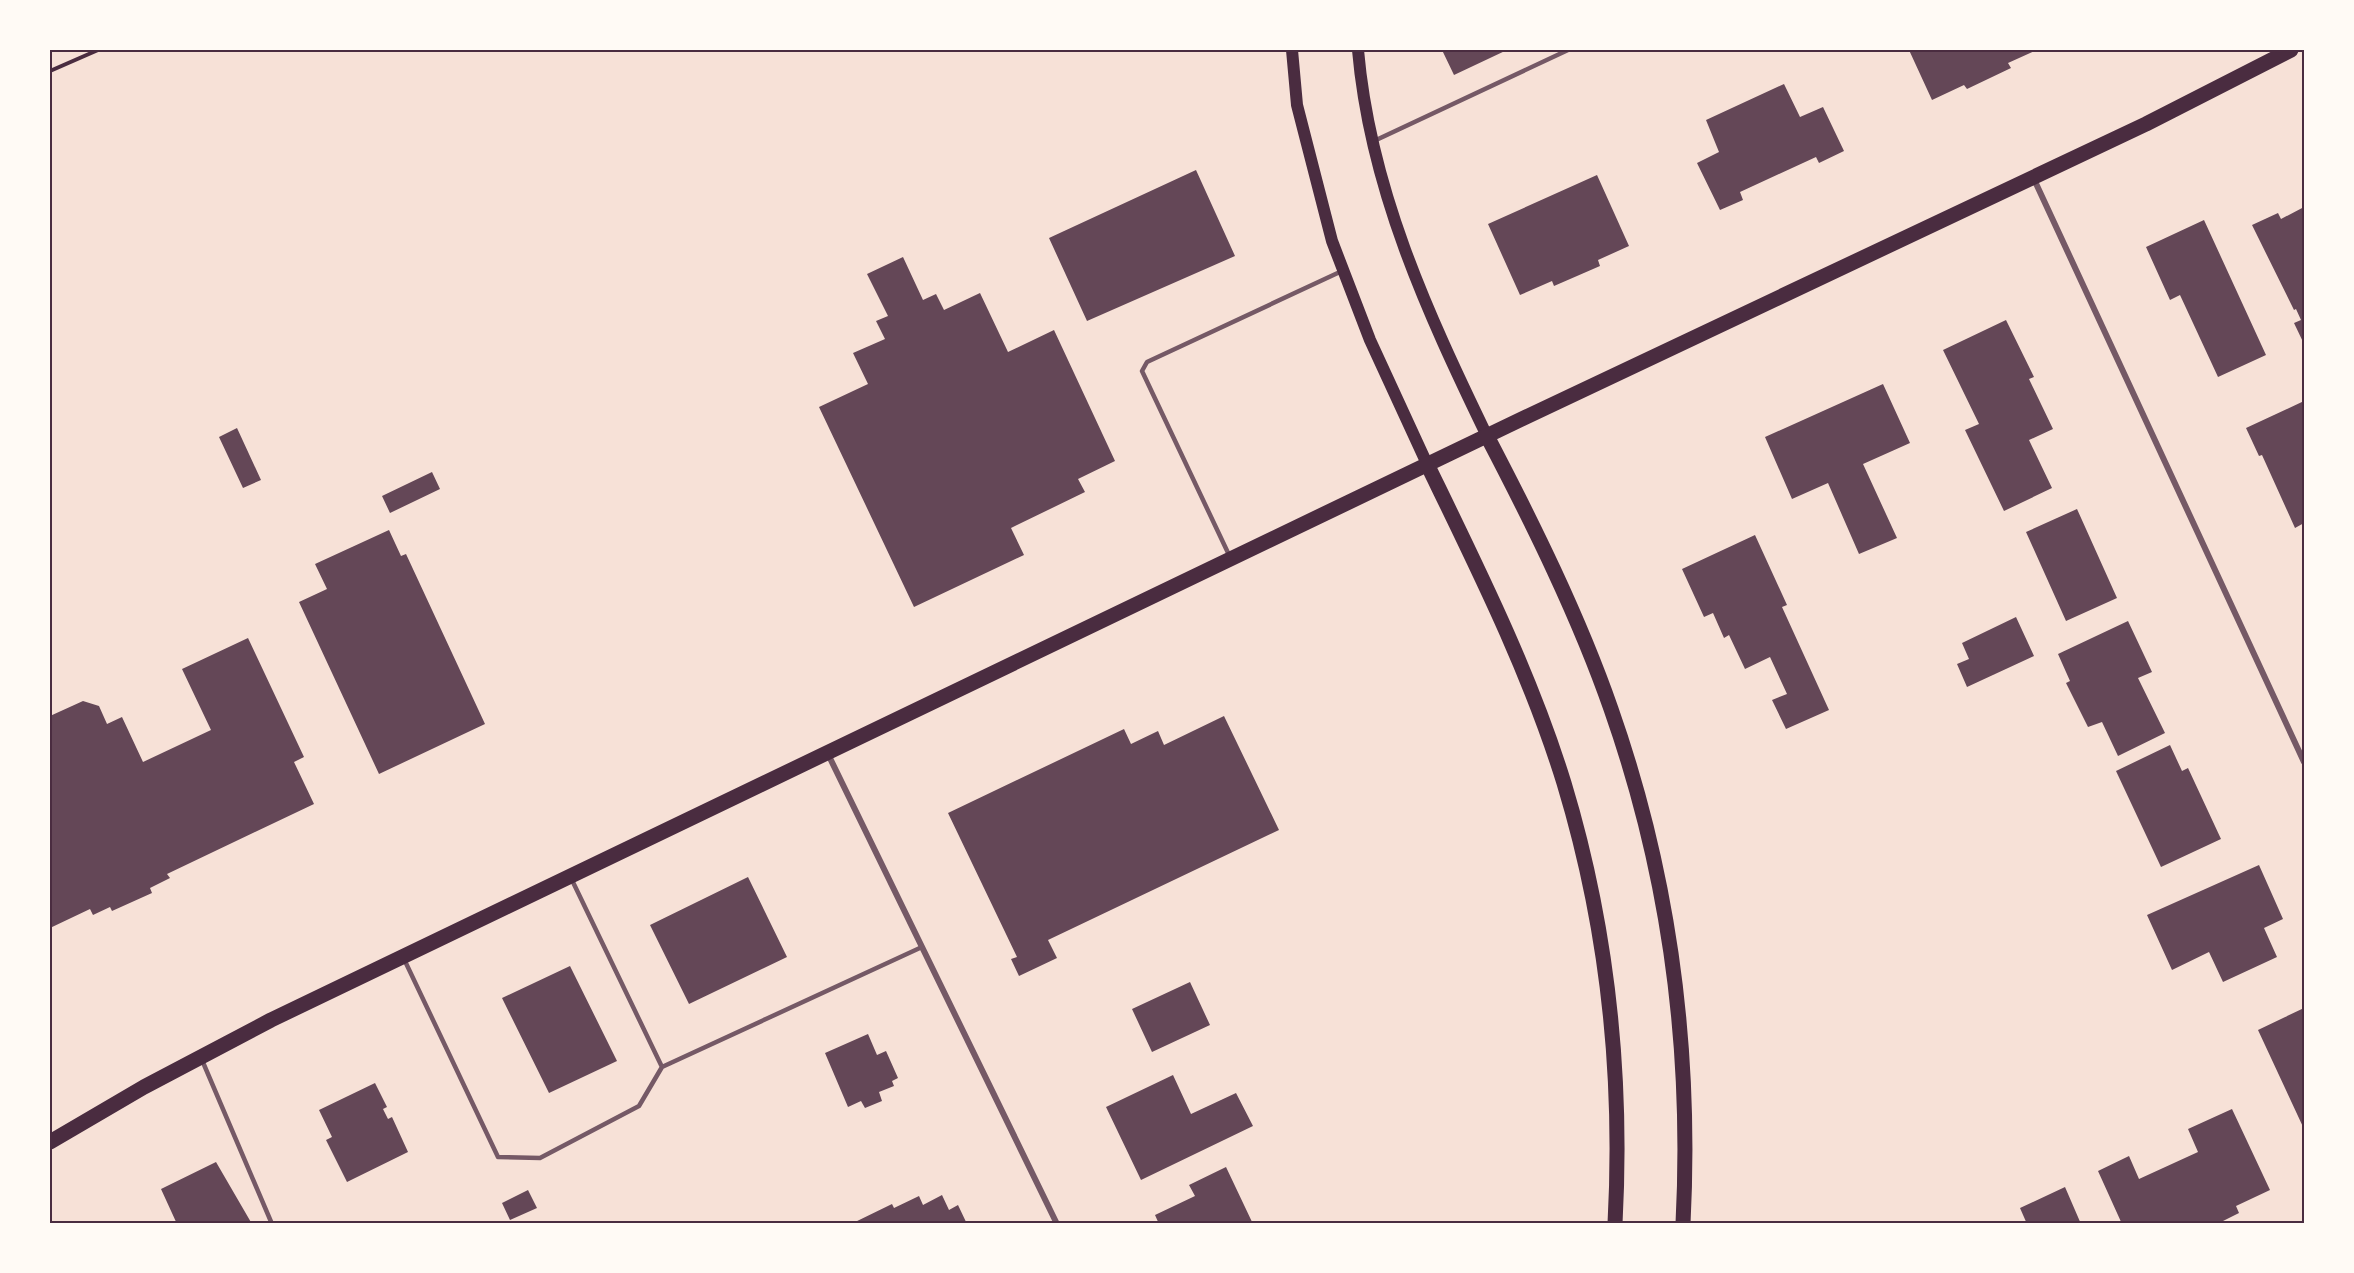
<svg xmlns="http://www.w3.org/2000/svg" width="2354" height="1273" viewBox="0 0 2354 1273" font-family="Lato,sans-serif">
	<rect width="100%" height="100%" fill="#f7e1d7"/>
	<path fill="#644757" d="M1442 50H1507L1454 75Z
		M1909 50H2037L2008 63 2011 68 1967 89 1964 85 1932 100Z
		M1784 84 1800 117 1823 107 1844 151 1819 163 1816 157 1740 192 1743 200 1720 210 1697 163 1719 152 1706 120Z
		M1196 170 1235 256 1087 321 1049 238Z
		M1597 175 1629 246 1598 260 1600 266 1554 286 1552 281 1520 295 1488 224Z
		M2304 207V344L2294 323 2301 320 2296 309 2294 310 2252 225 2278 213 2281 219Z
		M2204 220 2266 355 2218 377 2180 295 2170 300 2146 247Z
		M903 257 923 300 936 294 944 310 980 293 1008 352 1054 330 1115 461 1078 479 1085 492 1011 528 1024 555 914 607 819 407 868 384 853 353 885 339 876 321 888 316 867 274Z
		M2006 320 2034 377 2029 379 2053 429 2029 440 2052 488 2004 511 1965 430 1979 424 1943 350Z
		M1883 384 1910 443 1863 464 1897 538 1859 554 1828 483 1792 499 1765 437Z
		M2304 401V523L2295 528 2262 455 2259 456 2246 428Z
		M237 428 261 480 243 488 219 437Z
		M432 472 440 489 390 513 382 496Z
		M2077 509 2117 598 2066 621 2026 532Z
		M389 530 401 556 406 554 485 724 379 774 299 602 327 589 315 564Z
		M1755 535 1787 605 1782 607 1829 710 1786 729 1772 700 1787 694 1770 657 1745 669 1729 635 1724 638 1713 613 1704 617 1682 569Z
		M2016 617 2034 656 1967 687 1957 664 1969 659 1962 643Z
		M2128 621 2152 672 2138 678 2165 733 2118 756 2102 722 2088 727 2066 683 2070 681 2058 654Z
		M248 638 304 757 294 762 314 804 167 874 170 878 150 888 152 893 112 911 110 907 93 915 90 909 50 928V716L83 701 99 706 107 724 122 717 143 762 211 730 182 669Z
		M1224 716 1279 830 1048 940 1057 958 1019 976 1011 959 1017 957 948 813 1124 729 1131 744 1158 731 1164 745Z
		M2170 745 2182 771 2188 768 2221 839 2161 867 2116 771Z
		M2259 865 2283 919 2264 928 2277 957 2223 982 2209 952 2172 970 2147 915Z
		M748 877 787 957 689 1004 650 925Z
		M570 966 617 1061 549 1093 502 998Z
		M1190 982 1210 1025 1152 1052 1132 1009Z
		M2304 1008V1129L2258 1030Z
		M868 1034 877 1055 886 1051 898 1078 892 1081 894 1086 879 1092 882 1101 865 1108 861 1101 848 1107 825 1053Z
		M1173 1075 1191 1114 1236 1093 1253 1126 1141 1180 1106 1107Z
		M375 1083 387 1107 383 1109 388 1119 392 1117 408 1152 347 1182 326 1140 332 1137 319 1110Z
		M2232 1109 2270 1190 2236 1206 2239 1213 2217 1224H2122L2098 1171 2129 1156 2139 1179 2198 1152 2188 1129Z
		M216 1162 252 1224H177L161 1189Z
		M1226 1167 1253 1224H1159L1155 1215 1195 1196 1189 1185Z
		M2065 1187 2081 1224H2027L2020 1208Z
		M528 1190 537 1208 510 1220 502 1203Z
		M942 1195 949 1210 958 1205 967 1224H851L892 1204 894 1208 919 1196 923 1205Z"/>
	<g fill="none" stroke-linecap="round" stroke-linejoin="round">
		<path stroke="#4a2c40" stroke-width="4" d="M50 71 98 50"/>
		<path stroke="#755966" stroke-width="4.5" d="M1374 141 1568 50
			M1230 557 1142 371 1147 362 1342 271
			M571 878 662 1067
			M404 959 498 1157 540 1158 639 1106 662 1067 922 947
			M202 1060 272 1224"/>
		<path stroke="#755966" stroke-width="6" d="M2033 177 2304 762
			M827 752 1057 1224"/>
		<path stroke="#4a2c40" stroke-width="12" d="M1292 50 1297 105 1332 241 1370 340 1428 466
			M1358 50C1370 188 1427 312 1487 436"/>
		<path stroke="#4a2c40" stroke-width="15" d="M1487 436C1532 522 1579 617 1611 709 1669 874 1692 1049 1683 1224
			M1428 466C1478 569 1530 673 1564 783 1607 925 1623 1076 1615 1224
			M50 1142 144 1087 271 1020 1526 417 2146 124 2291 50"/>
	</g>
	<rect width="2354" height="1273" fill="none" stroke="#fffaf5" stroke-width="102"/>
	<rect x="51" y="51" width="2252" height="1171" fill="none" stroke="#4a2c40" stroke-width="2"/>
</svg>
